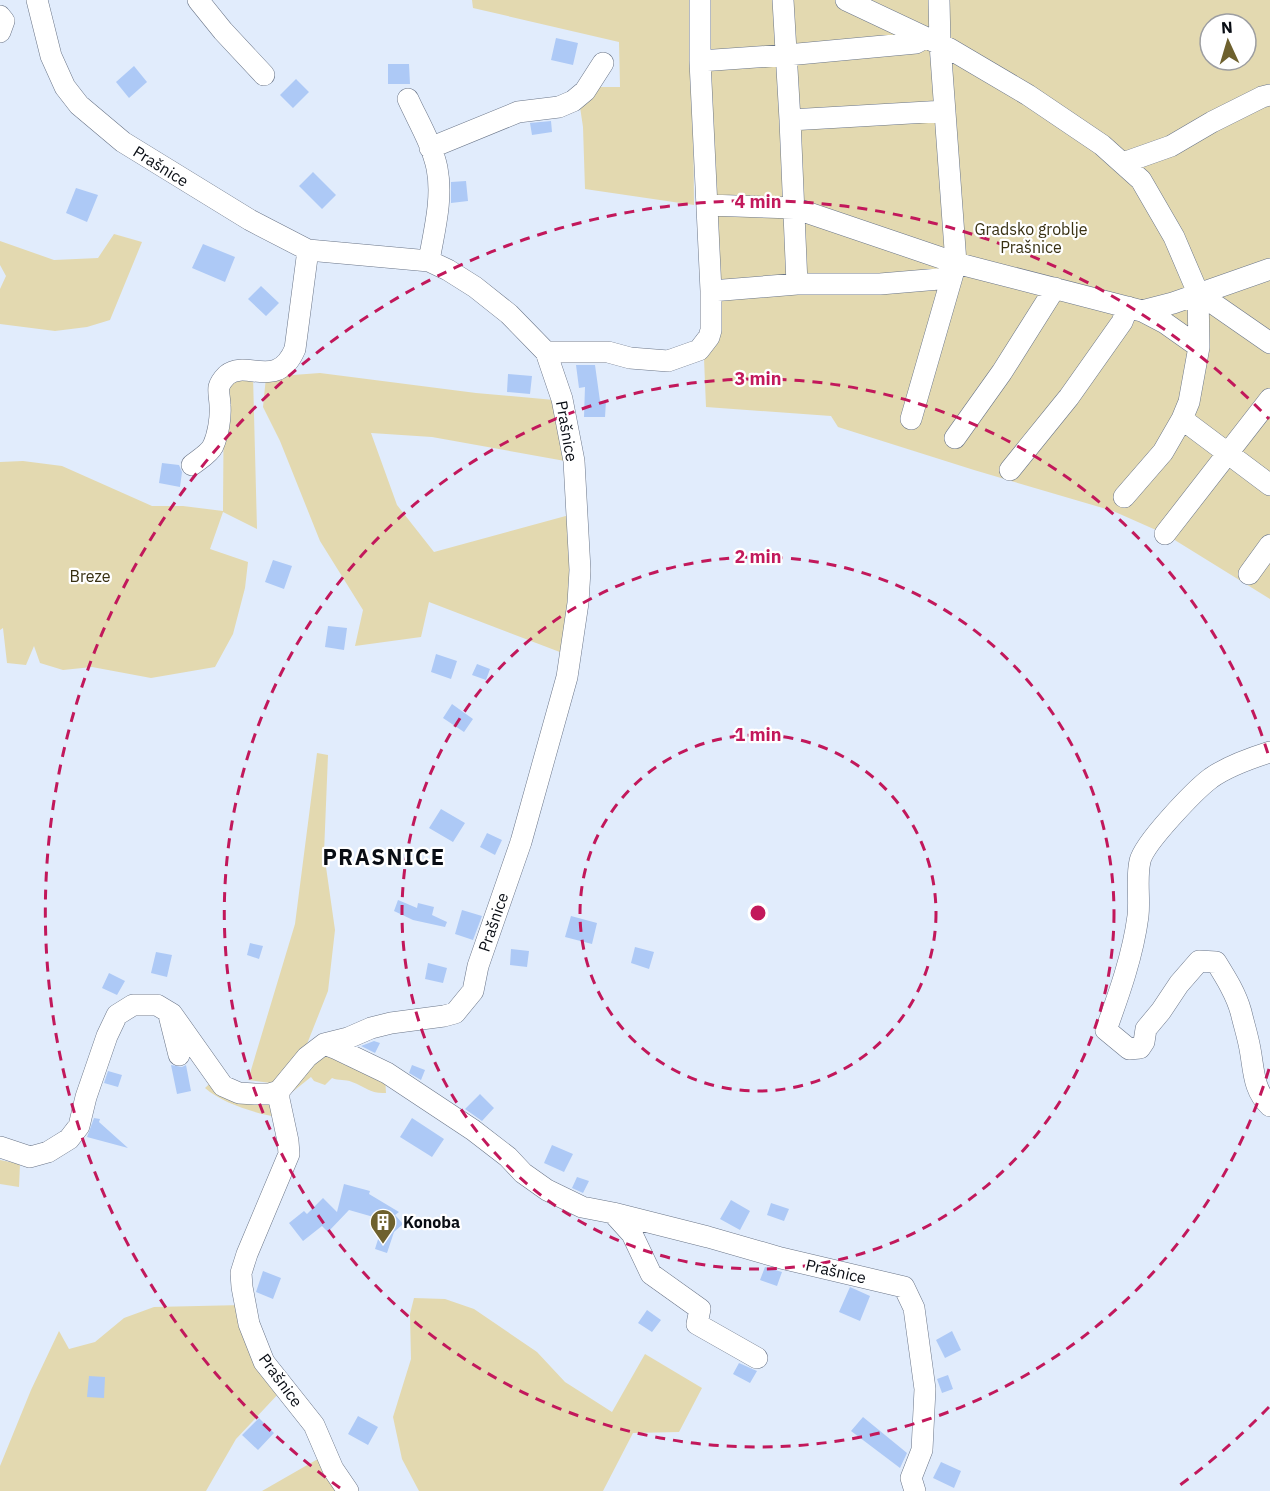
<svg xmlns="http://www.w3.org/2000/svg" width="1270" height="1491" viewBox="0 0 1270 1491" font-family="'IBM Plex Sans',sans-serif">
	<rect width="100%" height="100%" fill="#e1ecfc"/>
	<path fill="#e3d9b0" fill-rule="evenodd" d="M472 0H1270V599L1165 534 1113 511 974 470 838 427 831 416 706 407 693 91 694 205 585 189 583 127 577 87H620L619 42 473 8ZM1210 24H1246V60H1210Z
		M114 234 142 242 110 320 87 327 55 331 0 324V289L6 276 0 265V241L54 260 98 258Z
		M320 373 476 393 554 400 565 461 432 437 371 433 397 505 434 552 573 514 565 654 429 602 421 637 355 646 363 610 320 541 280 441 263 407 266 377Z
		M224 374 253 376 257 529 223 512 210 549 248 562 245 588 233 634 215 667 151 678 92 667 63 670 40 663 34 646 26 665 7 663 3 628 0 630V462L23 461 62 466 152 506H183L223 511Z
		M317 753 328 755 324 853 335 930 328 991 307 1044 292 1062 277 1117C254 1113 222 1103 205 1088L221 1073 226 1083 263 1085 270 1083 248 1080 295 924Z
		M310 1054 345 1055 385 1077 386 1093C370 1094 366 1087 352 1082 345 1079 339 1081 332 1078L325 1085 314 1081 311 1077 286 1097Z
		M0 1160 20 1164 19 1187 0 1184Z
		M414 1298 445 1299 474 1309 537 1352 565 1382 612 1412 645 1354 702 1388 679 1432 633 1433 603 1491H419L402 1459 393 1417 411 1359 410 1314Z
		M243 1305 280 1392 236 1439 206 1491H0V1466L31 1390 59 1331 69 1349 95 1342 124 1318 154 1307Z
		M323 1456 345 1491H262Z"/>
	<path fill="#adc9f6" d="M556 38 578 43 573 65 551 60Z
		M388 64H409L410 84H388Z
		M134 66 147 82 129 98 116 82Z
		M296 79 309 92 293 108 280 95Z
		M551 121 552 132 532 135 530 123Z
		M313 172 336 195 322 209 299 186Z
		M466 181 468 201 451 203V182Z
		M76 188 98 195 87 222 66 213Z
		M203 244 235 257 225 282 192 268Z
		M261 286 279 303 266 316 248 299Z
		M576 365H595L600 401H606L605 417H584L585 387 579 388Z
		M508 374 532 376 530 394 507 392Z
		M162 463 179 465 182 472 180 487 159 483Z
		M273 560 292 566 284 589 265 582Z
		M328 626 347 628 344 650 325 647Z
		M436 654 457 661 451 679 431 672Z
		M477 664 490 669 486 680 472 675Z
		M452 704 473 719 464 732 443 718Z
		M441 809 465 823 453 842 429 828Z
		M487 833 502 840 495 855 480 847Z
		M398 900 417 908 418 903 434 907 432 915 447 922 445 927 413 920 394 911Z
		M462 910 482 916 473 940 455 934Z
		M571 916 597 923 592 944 565 937Z
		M250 943 263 946 259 959 247 955Z
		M635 947 654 952 649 969 631 963Z
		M511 949 529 951 527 967 510 965Z
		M156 952 172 955 167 977 151 973Z
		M428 963 447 968 443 983 425 979Z
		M109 973 125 981 117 995 102 988Z
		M374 1041 380 1043 375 1053 361 1046Z
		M171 1065 182 1067 186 1065 191 1091 177 1094Z
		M412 1065 425 1070 421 1080 409 1073Z
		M108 1071 122 1075 118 1087 104 1083Z
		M480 1094 494 1108 482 1121 465 1109Z
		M94 1118 100 1119 99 1122 128 1148 87 1137Z
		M412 1118 444 1139 432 1157 400 1137Z
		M552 1145 573 1154 564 1172 544 1163Z
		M577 1177 589 1181 583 1193 572 1188Z
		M344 1184 370 1191 369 1194 399 1212 395 1215 403 1224 394 1232 387 1253 375 1249 384 1220 349 1210 328 1232 322 1226 303 1241 289 1223 304 1211 307 1214 323 1198 337 1212Z
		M731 1200 750 1211 740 1230 720 1219Z
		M771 1203 789 1209 784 1221 767 1215Z
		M765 1267 782 1272 777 1286 760 1280Z
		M263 1271 281 1278 273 1299 256 1292Z
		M850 1287 870 1296 860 1321 839 1312Z
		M647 1310 661 1320 652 1332 638 1323Z
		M952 1331 961 1350 945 1358 936 1340Z
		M739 1363 757 1371 750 1383 733 1374Z
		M948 1375 953 1389 942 1393 937 1379Z
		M89 1376 105 1377 104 1398 87 1397Z
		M358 1416 378 1427 368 1445 348 1434Z
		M863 1417 907 1453 900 1468 851 1431Z
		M259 1418 274 1433 258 1450 242 1435Z
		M941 1462 961 1471 954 1488 933 1478Z"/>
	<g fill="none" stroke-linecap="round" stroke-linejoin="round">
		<g stroke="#6a7588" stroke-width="22">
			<path id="minor" d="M37 0 51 56 65 87 79 105 123 142 250 220 308 250 429 261 448 270 475 287 509 314 546 352 562 399 574 461 580 570 578 603 567 677 521 842 478 966 473 991 455 1013 444 1016 391 1023 371 1028 348 1038 324 1044 307 1057 279 1091V1099L288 1141 289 1154 247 1254 241 1273 242 1287 249 1324 264 1362 314 1425 333 1469 348 1491
				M198 0 223 31 264 75
				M783 0 790 120 945 111
				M846 0 950 49 1028 95 1102 145 1141 180 1174 237 1198 293 1199 347 1189 402 1182 419 1163 452 1124 497
				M0 16 4 21 0 32
				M700 61 787 55 916 43 925 38
				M408 99C418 121 432 144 437 168 443 199 434 231 429 261
				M790 120 797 284
				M430 148 518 112 559 107 573 101 585 91 603 63
				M1123 163 1171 146 1212 122 1262 97 1270 95
				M708 205 794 208 956 263 1142 311 1173 303 1270 269
				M711 291 797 284H880L951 278
				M1198 293 1270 343
				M1142 311 1165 323 1199 347
				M546 352H608L630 358 668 361 699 350 709 337 711 330V291L700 61V0
				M911 419 956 263 940 44 939 0
				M1182 419 1270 485
				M955 438 1002 372 1055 288
				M192 465C198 460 209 454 213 446 218 435 221 418 220 405 220 400 218 392 219 387 220 383 224 378 227 375 247 359 277 391 295 349L308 250
				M1010 470 1069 397 1122 322 1128 307
				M1165 534 1270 399
				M1249 574 1270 545
				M1270 752C1251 758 1228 766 1211 778 1195 790 1144 843 1140 861 1136 879 1140 898 1138 916 1133 955 1119 994 1106 1030L1129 1049 1140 1048 1144 1042 1146 1029 1161 1011 1179 984 1199 961 1216 962C1226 978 1236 994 1241 1012 1244 1025 1248 1037 1250 1049 1254 1070 1253 1090 1270 1106
				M169 1015 179 1055
				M324 1044 337 1049 387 1073 473 1130 508 1157 523 1173 547 1190 582 1207 613 1213 708 1237 781 1258 904 1287 914 1308 925 1389 922 1450 911 1478 915 1491
				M0 1147 30 1157 48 1152 69 1139 79 1126 86 1097 107 1036 117 1015 133 1005H157L172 1014 223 1086 239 1093 255 1094H269L279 1091
				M613 1213 632 1234 651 1274 700 1309 697 1324 757 1358"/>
		</g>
		<use href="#minor" stroke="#fff" stroke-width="21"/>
	</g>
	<g fill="none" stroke="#c2185b" stroke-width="3" stroke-dasharray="10 8">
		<circle cx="758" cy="913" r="178"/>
		<circle cx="758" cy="913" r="356"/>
		<path d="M1269 1069A534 534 0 1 1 1269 757"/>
		<path d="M1269 1407A711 711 0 0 1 1176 1488M340 1488A711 711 0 1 1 1269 419"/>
	</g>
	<defs>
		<g id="building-pin" transform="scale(1.35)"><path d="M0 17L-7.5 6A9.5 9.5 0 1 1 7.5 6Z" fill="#6e612e" stroke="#fff"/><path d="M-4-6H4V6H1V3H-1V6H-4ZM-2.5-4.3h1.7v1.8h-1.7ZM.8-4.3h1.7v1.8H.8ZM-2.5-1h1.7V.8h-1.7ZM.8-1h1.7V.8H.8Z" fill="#fff"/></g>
	</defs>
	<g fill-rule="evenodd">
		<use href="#building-pin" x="383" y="1222"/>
	</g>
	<g text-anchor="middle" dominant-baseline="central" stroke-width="4.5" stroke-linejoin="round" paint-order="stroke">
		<g font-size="16" fill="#090d14" stroke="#fff">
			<text transform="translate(161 166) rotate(32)">Prašnice</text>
			<text transform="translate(567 431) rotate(80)">Prašnice</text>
			<text transform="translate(493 922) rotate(-71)">Prašnice</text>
			<text transform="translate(836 1271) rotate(13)">Prašnice</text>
			<text transform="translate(281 1380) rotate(54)">Prašnice</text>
		</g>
		<g font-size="16" fill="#383012" stroke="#fff">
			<text x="1031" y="229">Gradsko groblje<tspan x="1031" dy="18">Prašnice</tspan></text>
			<text x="90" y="576">Breze</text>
		</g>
		<g font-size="16" font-weight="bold" fill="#090d14" stroke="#fff" text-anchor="start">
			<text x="403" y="1222">Konoba</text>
		</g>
		<g font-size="22" font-weight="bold" letter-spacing="1.5" fill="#090d14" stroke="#fff">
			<text x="384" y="856">PRASNICE</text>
		</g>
	</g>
	<circle cx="758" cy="913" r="9" fill="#c2185b" stroke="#fff" stroke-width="3"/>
	<g font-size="18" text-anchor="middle" font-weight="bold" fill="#c2185b" stroke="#fff" stroke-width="4.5" stroke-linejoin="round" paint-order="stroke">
		<text x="758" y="208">4 min</text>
		<text x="758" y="385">3 min</text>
		<text x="758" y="563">2 min</text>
		<text x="758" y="741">1 min</text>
	</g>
	<g transform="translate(1228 42) rotate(356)"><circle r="28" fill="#ffffff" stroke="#9d9ea1" stroke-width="1.5"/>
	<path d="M0-4.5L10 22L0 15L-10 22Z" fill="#6e612e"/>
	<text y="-9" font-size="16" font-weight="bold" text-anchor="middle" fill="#090d14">N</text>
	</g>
</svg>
